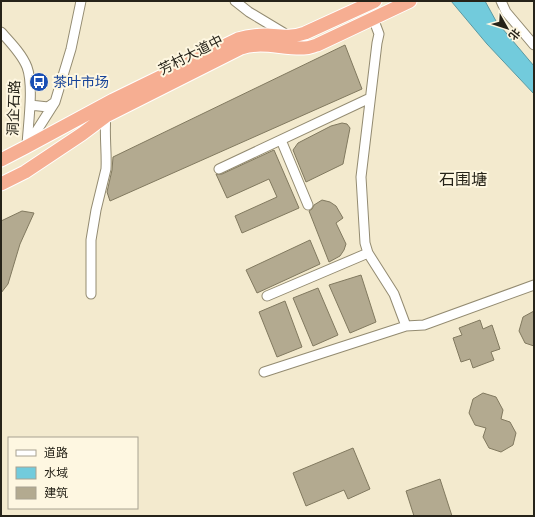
<svg xmlns="http://www.w3.org/2000/svg" width="535" height="517" viewBox="0 0 535 517" font-family="Signika,'Noto Sans SC',sans-serif">
	<rect width="100%" height="100%" fill="#f3eace"/>
	<path fill="#72cbdc" stroke="#5b99a2" d="M451 1H485L496 21 534 66V94L487 44Z"/>
	<path fill="#b3aa90" stroke="#81795f" d="M345 45 362 89 110 201 107 192 112 170 113 157Z
		M342 123 347 124 350 128 343 164 306 182 293 150 298 143 331 126Z
		M274 150 299 208 242 233 235 216 277 197 269 179 227 198 216 174H222Z
		M322 200 330 202 336 206 343 218 336 223 346 244 344 250 340 256 329 262 309 211 312 209 314 205Z
		M22 211 34 213 20 244 8 284 1 293V221Z
		M310 240 320 264 257 293 246 270Z
		M361 275 376 322 350 333 329 285Z
		M318 288 338 335 313 346 293 298Z
		M285 301 302 347 277 357 259 312Z
		M534 311V346L525 343 519 331 523 317Z
		M480 320 483 329 492 325 500 349 491 352 494 360 473 368 470 359 461 362 453 338 462 335 459 328Z
		M483 393 496 397 503 410 501 419 510 422 516 433 513 445 501 452 489 448 483 437 486 428 475 425 469 413 473 399Z
		M353 448 370 489 348 499 344 490 306 506 293 473Z
		M440 479 452 516H414L406 491Z"/>
	<g fill="none" stroke-linecap="round" stroke-linejoin="round">
		<g stroke="#938b71" stroke-width="11">
			<path id="minor" d="M235 1 249 12 284 33
				M501 1 506 12 534 45
				M373 18 379 34 377 43 361 177 365 243 368 253 394 294 406 326
				M1 32C10 42 22 54 27 67 34 86 28 125 27 145
				M30 105 48 107 55 102
				M281 140 308 205
				M27 146 55 102 71 49 81 1
				M219 169 370 98
				M91 294V240L96 210 106 169C107 152 104 134 106 116
				M267 296 368 253
				M264 372 406 326 424 325 534 285"/>
		</g>
		<g stroke="#fff" stroke-width="15">
			<path id="highway" d="M1 160 26 147 113 100 238 39C247 36 257 35 267 35 281 36 291 38 305 33L375 1
				M1 184 25 172 82 134 106 116 241 48C262 41 282 49 304 48 309 48 313 46 317 45L410 1"/>
		</g>
		<use href="#minor" stroke="#fff" stroke-width="9"/>
		<use href="#highway" stroke="#f6ae92" stroke-width="13"/>
	</g>
	<defs>
		<g id="bus-disc" transform="scale(1)"><circle r="9.5" fill="#1a4fb4" stroke="#fef7e1"/><path d="M-5-6H5V4H4V6H2V4H-2V6H-4V4H-5ZM-3.5-4V0h7V-4ZM-3.5 1.2v1.5H-2V1.2ZM2 1.2v1.5H3.5V1.2Z" fill="#fff"/></g>
	</defs>
	<g fill-rule="evenodd">
		<use href="#bus-disc" x="39" y="82"/>
	</g>
	<g text-anchor="middle" dominant-baseline="central" stroke-width="4" stroke-linejoin="round" paint-order="stroke">
		<g font-size="14" fill="#262319" stroke="#fef7e1">
			<text transform="translate(191 55) rotate(-27)">芳村大道中</text>
			<text transform="translate(14 108) rotate(-88)">洞企石路</text>
		</g>
		<g font-size="14" fill="#164399" stroke="#fef7e1" text-anchor="start">
			<text x="53" y="82">茶叶市场</text>
		</g>
		<g font-size="16" fill="#262319" stroke="#fef7e1">
			<text x="463" y="180">石围塘</text>
		</g>
	</g>
	<rect width="535" height="517" fill="none" stroke="#262319" stroke-width="4"/>
	<rect x="8" y="437" width="130" height="72" fill="#fef7e1" stroke="#a8a291"/>
	<rect x="16" y="450" width="20" height="6" fill="#ffffff" stroke="#a8a291"/>
	<text x="44" y="457" font-size="12" fill="#262319">道路</text>
	<rect x="16" y="467" width="20" height="12" fill="#72cbdc" stroke="#a8a291"/>
	<text x="44" y="477" font-size="12" fill="#262319">水域</text>
	<rect x="16" y="487" width="20" height="12" fill="#b3aa90" stroke="#a8a291"/>
	<text x="44" y="497" font-size="12" fill="#262319">建筑</text>
	<g transform="translate(507 28) rotate(129)" stroke="#fef7e1" stroke-width="3" paint-order="stroke">
	<path d="M0-3L7 15L0 10L-7 15Z" fill="#262319"/>
	<text y="-6" font-size="11" font-weight="bold" text-anchor="middle" fill="#262319">北</text>
	</g>
</svg>
